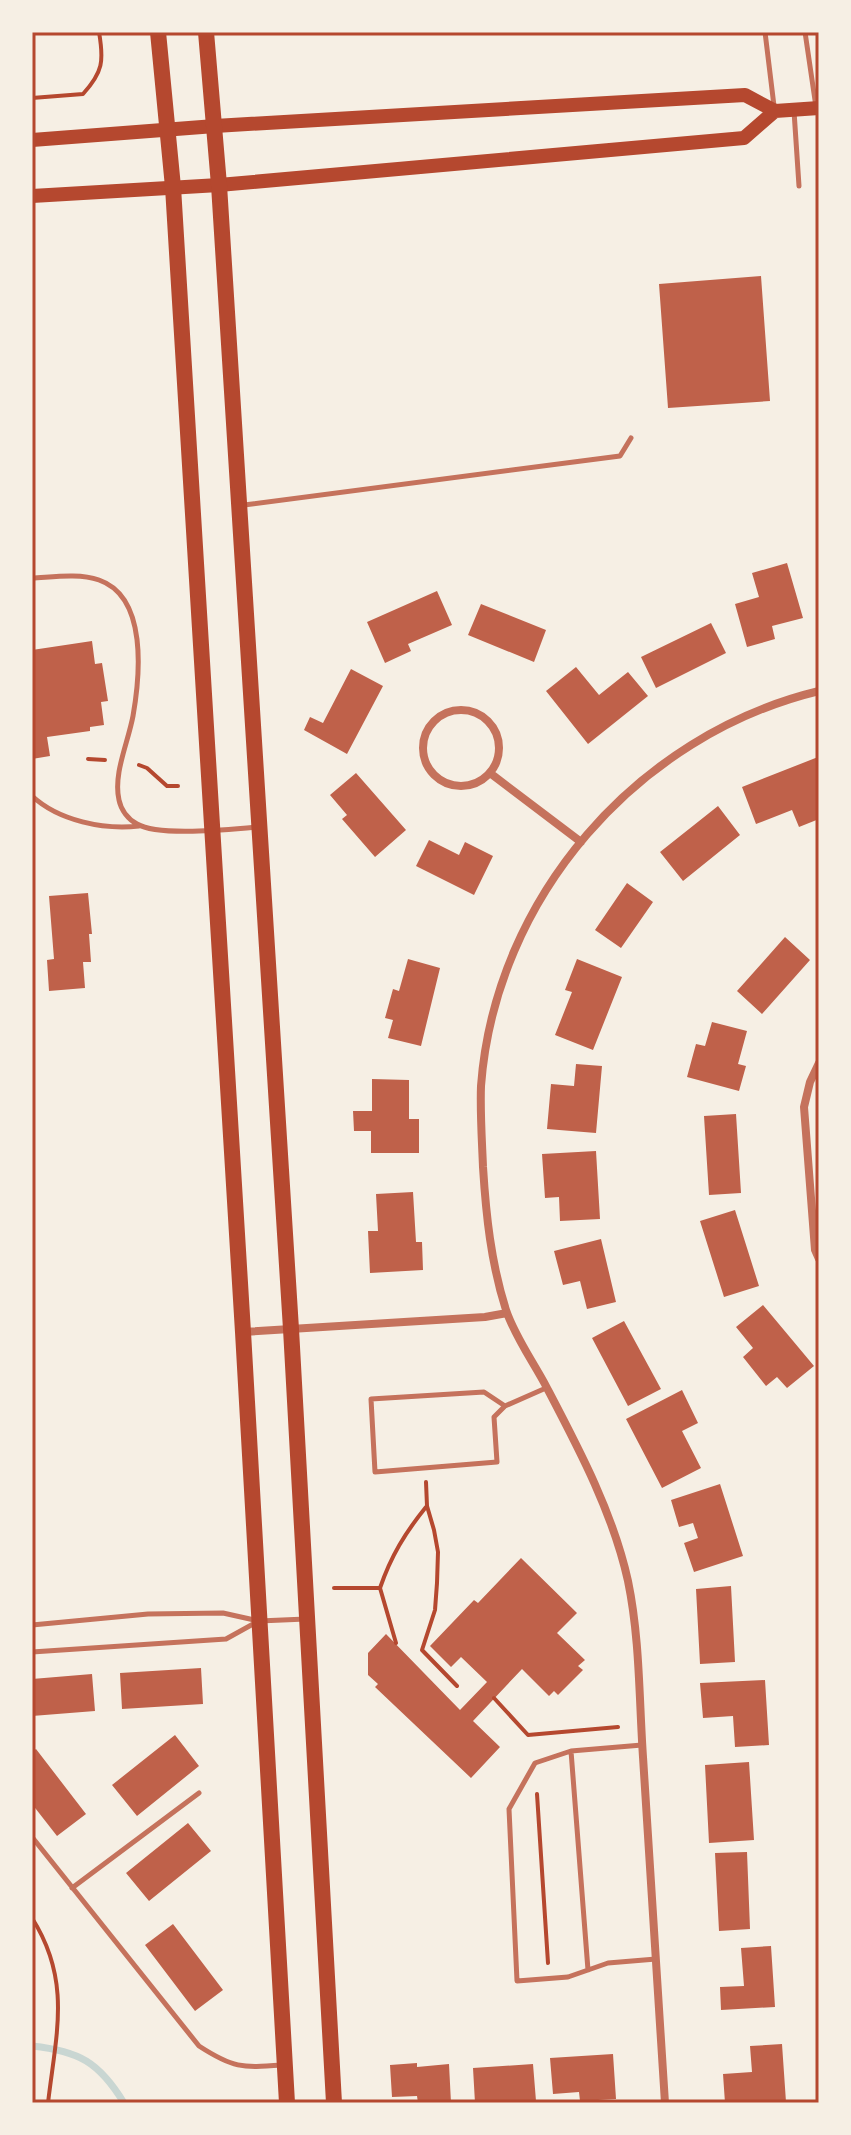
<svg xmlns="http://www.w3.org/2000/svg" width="851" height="2135" viewBox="0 0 851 2135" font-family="'Playfair Display',serif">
	<rect width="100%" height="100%" fill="#f6efe4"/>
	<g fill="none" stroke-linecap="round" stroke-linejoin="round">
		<path stroke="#c9d6d2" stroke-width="7" d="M32 2046C79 2051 99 2062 124 2103"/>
	</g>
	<path fill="#bf614a" d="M761 276 770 401 668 408 659 284Z
		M787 563 803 618 772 626 775 639 747 647 735 604 759 597 752 573Z
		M437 591 452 625 408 644 411 651 385 663 367 622Z
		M481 604 546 630 534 662 468 635Z
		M711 623 726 653 656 688 641 657Z
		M92 641 95 664 102 663 108 701 101 702 104 725 90 727V731L47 737 50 756 32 759V650Z
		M576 667 599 695 628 672 648 696 588 744 546 691Z
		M351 669 383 686 347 754 304 730 310 717 323 723Z
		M818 757 819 819 799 827 792 810 756 824 742 787Z
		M356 773 406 830 375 857 342 819 347 815 330 795Z
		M718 806 740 835 683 881 660 852Z
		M429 840 459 855 465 842 493 856 474 895 416 866Z
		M627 883 653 902 621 948 595 930Z
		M88 893 92 934H89L91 962H83L85 988 49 991 47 960 54 959 49 896Z
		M785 937 810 960 762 1014 737 991Z
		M408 959 440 968 421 1046 388 1038 393 1020 385 1018 393 989 399 991Z
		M577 959 622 977 593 1050 555 1035 572 992 565 990Z
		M712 1022 747 1031 738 1064 746 1066 739 1091 687 1077 696 1044 705 1046Z
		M576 1064 602 1066 596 1133 547 1129 551 1084 574 1086Z
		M372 1079 409 1080V1119H419V1153H371V1131H354L353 1111H372Z
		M736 1114 741 1193 709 1195 704 1116Z
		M596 1151 600 1219 560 1221 559 1197 545 1198 542 1154Z
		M413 1192 416 1242H422L423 1270 370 1273 368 1231H378L376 1194Z
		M735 1210 759 1286 724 1297 700 1221Z
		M601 1239 616 1302 587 1309 580 1281 563 1285 554 1251Z
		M763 1305 814 1366 787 1388 777 1377 766 1386 743 1357 753 1348 736 1327Z
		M624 1321 661 1389 628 1406 592 1338Z
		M682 1390 698 1423 682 1431 701 1468 662 1488 626 1419Z
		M720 1484 743 1556 694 1572 684 1543 698 1538 693 1523 679 1527 671 1500Z
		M521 1558 577 1613 557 1633 585 1660 578 1666 583 1670 558 1695 554 1691 549 1696 522 1669 473 1721 500 1747 471 1778 375 1687 378 1684 368 1675V1653L386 1634 460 1710 487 1682 461 1657 451 1667 430 1646 474 1600 478 1603Z
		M731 1586 735 1662 700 1664 696 1589Z
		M201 1668 203 1704 122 1709 120 1673Z
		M92 1674 95 1711 32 1716V1679Z
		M765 1680 769 1745 735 1747 733 1716 703 1718 700 1683Z
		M175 1735 199 1766 137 1816 112 1785Z
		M36 1749 86 1814 57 1836 32 1804V1752Z
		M749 1762 754 1840 709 1843 705 1765Z
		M188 1823 211 1851 149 1901 126 1873Z
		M747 1852 750 1929 719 1931 715 1853Z
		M173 1924 223 1990 195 2011 145 1945Z
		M771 1946 775 2007 721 2010 720 1987 744 1986 741 1948Z
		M782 2044 786 2102 725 2103 723 2074 752 2072 750 2046Z
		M613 2054 616 2099 580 2101 579 2092 553 2094 550 2058Z
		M417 2063V2067L449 2064 451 2103H418L417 2096 392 2097 390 2065Z
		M533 2064 536 2101 475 2103 473 2068Z"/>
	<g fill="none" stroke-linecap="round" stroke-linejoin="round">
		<path stroke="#b5482f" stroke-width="4" d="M32 98 83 94C103 72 104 61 99 32
			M88 759 105 760
			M139 765 147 768 167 786H178
			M426 1482 427 1506 434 1530 438 1552 437 1583 435 1610 422 1650 457 1686
			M334 1588H380L396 1643
			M380 1588C391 1556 405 1533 426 1507
			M494 1698 528 1735 618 1727
			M537 1794 548 1963
			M32 1918C72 1981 56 2034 48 2103"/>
		<path stroke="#c5725c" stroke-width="5" d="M765 32 774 106
			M805 32 816 107
			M794 111 799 186
			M244 505 620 456 631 438
			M32 578C53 577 79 573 99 580 148 597 140 676 133 716 128 743 113 774 119 800 121 810 128 819 137 824 159 837 231 829 258 827
			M32 796C59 821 104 830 139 826
			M505 1406 494 1417 497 1462 375 1472 371 1399 484 1392 505 1406 546 1388
			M32 1625 148 1614 223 1613 259 1621 306 1619
			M32 1652 226 1639 255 1623
			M642 1745 571 1751 535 1763 509 1809 517 1981 568 1977 608 1963 656 1959
			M571 1751 588 1970
			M32 1837 199 2046C233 2068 241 2068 282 2065
			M72 1888 199 1793"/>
		<path stroke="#c5725c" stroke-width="8" d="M423 748a38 38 0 1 1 76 0a38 38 0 1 1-76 0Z
			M490 773 581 842
			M819 1063 810 1082 804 1107 815 1250 819 1259
			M243 1332 485 1317 507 1313
			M665 2103C658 1988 650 1873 643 1757 639 1699 640 1639 628 1581 613 1513 579 1449 547 1388 534 1363 515 1337 506 1310 491 1263 486 1215 483 1167 482 1141 480 1113 481 1086 495 898 637 735 819 691"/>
		<path stroke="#b5482f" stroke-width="14" d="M32 140 215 126 745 95 775 111 819 108
			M32 196 219 185 744 138 775 111"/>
		<path stroke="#b5482f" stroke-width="16" d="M158 32 173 187 243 1332 287 2103
			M206 32 219 185 291 1329 334 2103"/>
	</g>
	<rect width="851" height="2135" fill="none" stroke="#f6efe4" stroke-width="68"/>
	<rect x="34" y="34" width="783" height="2067" fill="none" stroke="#b5482f" stroke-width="3"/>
</svg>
